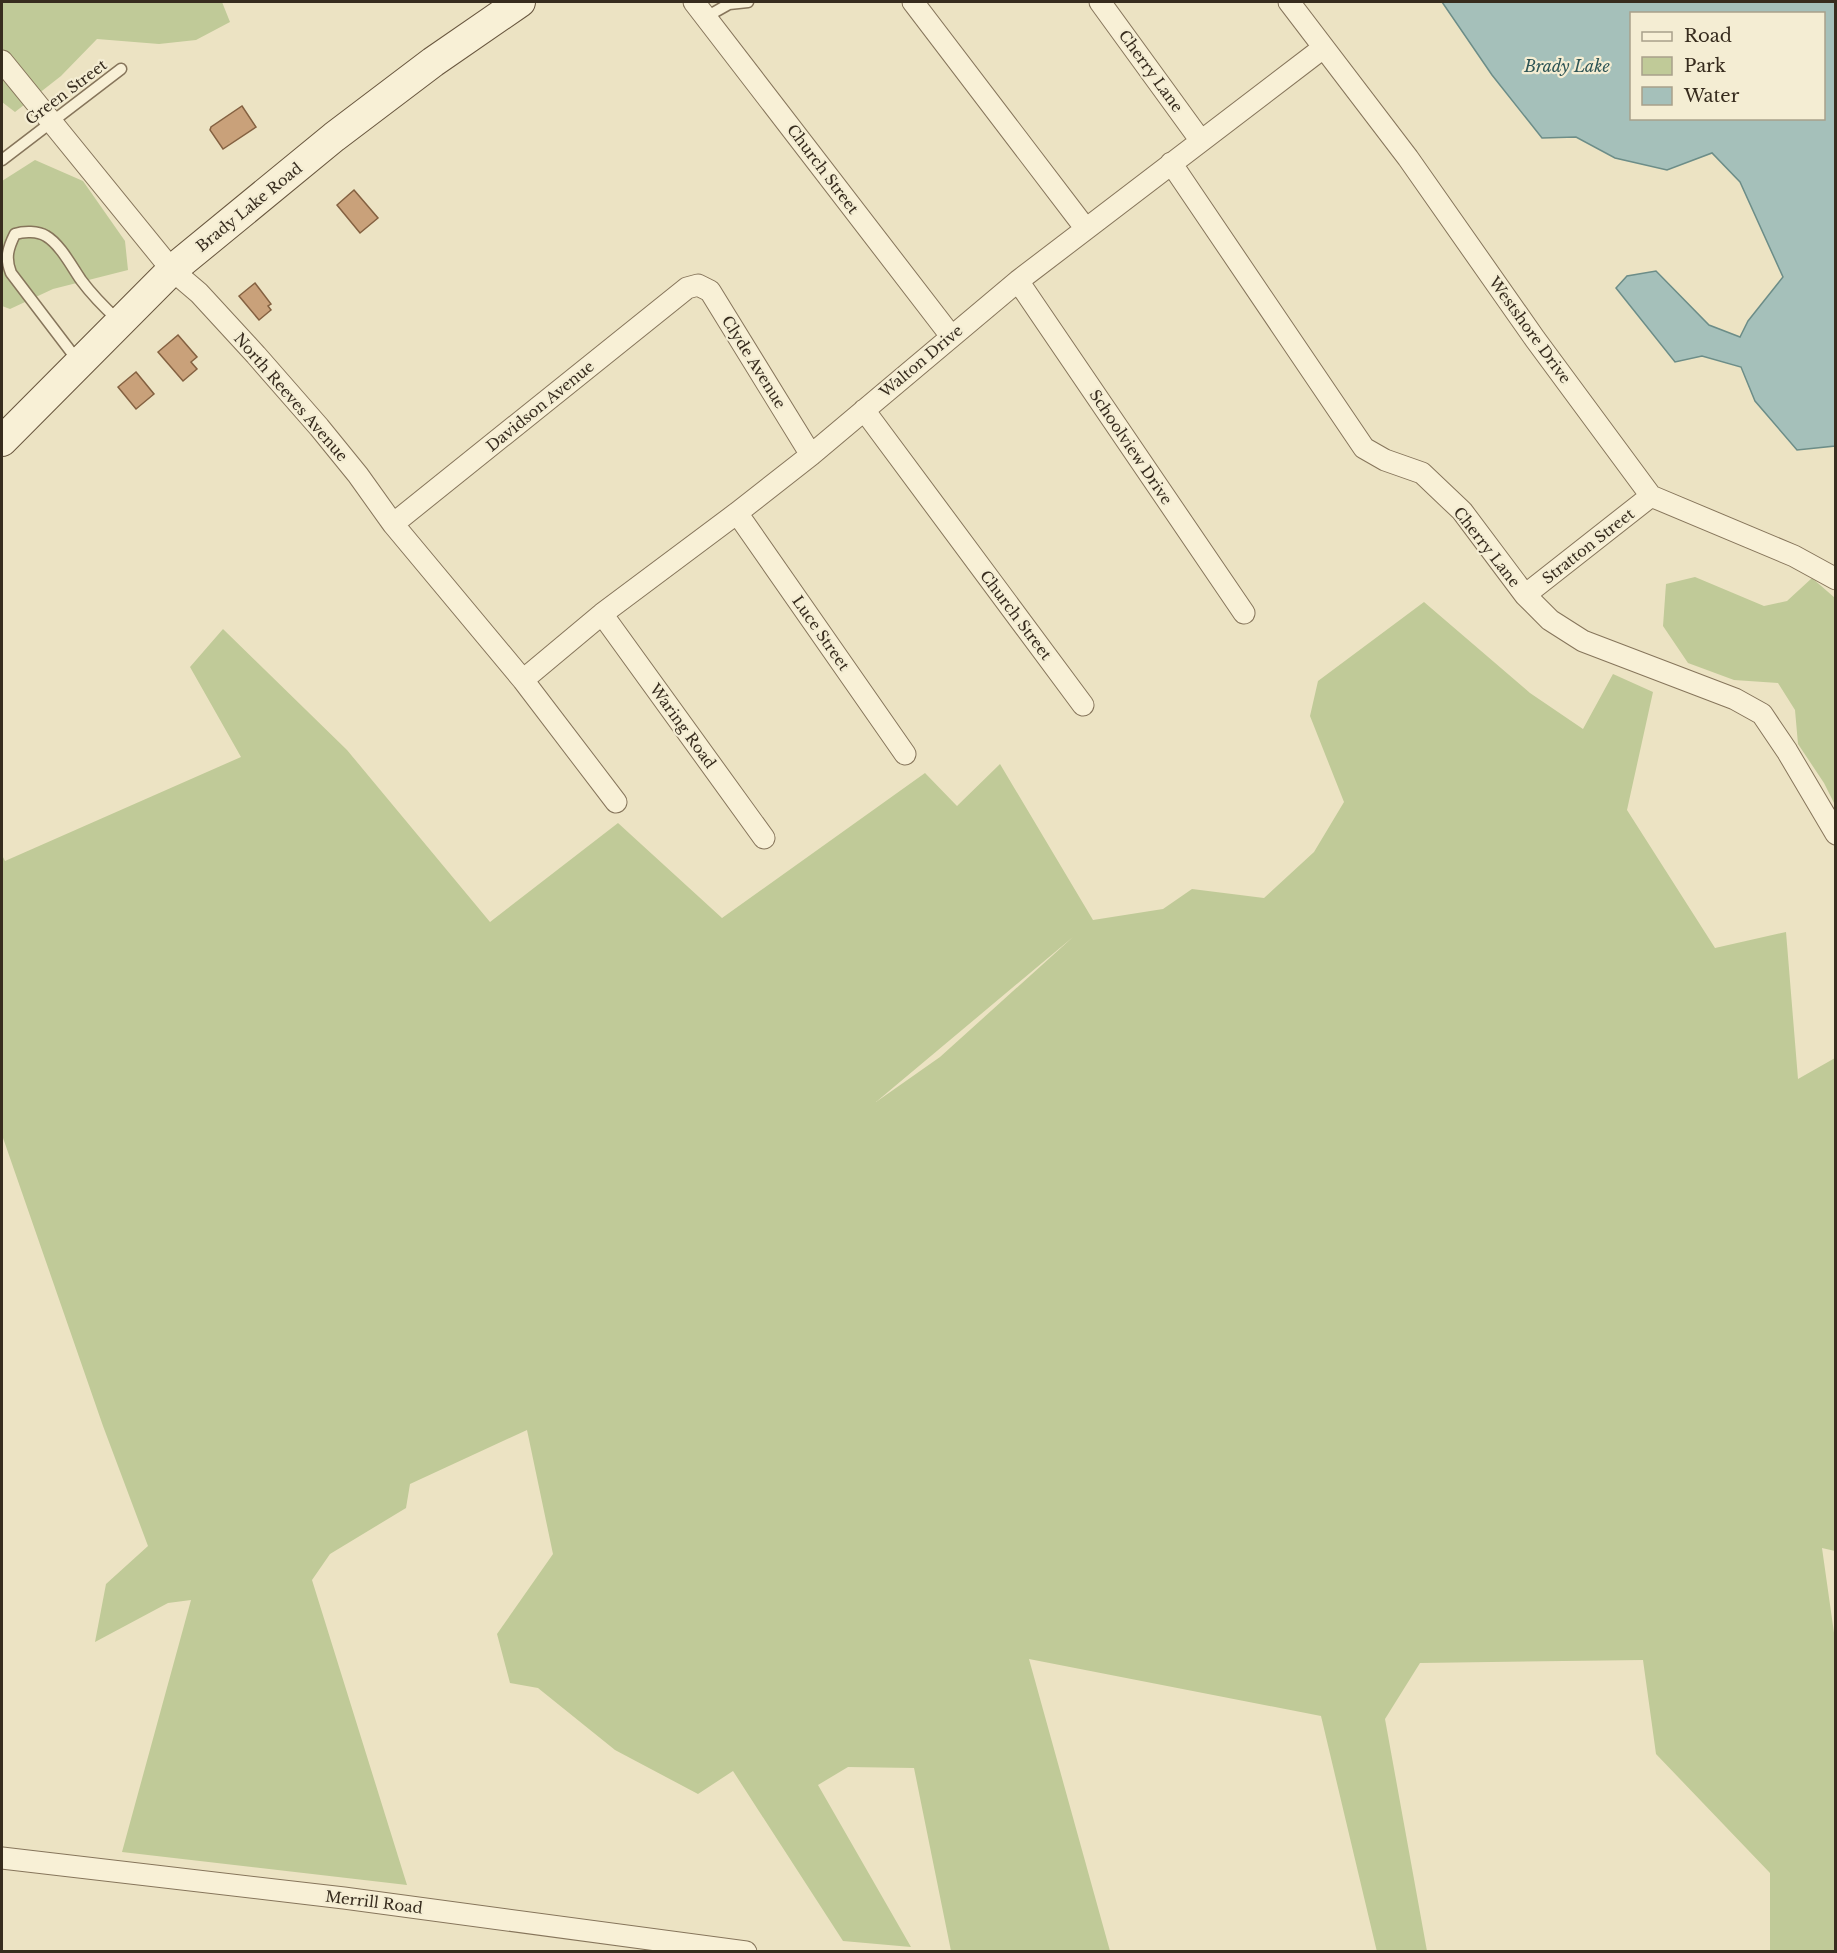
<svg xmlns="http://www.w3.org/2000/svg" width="1837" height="1953" viewBox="0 0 1837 1953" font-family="'Libre Baskerville',serif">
	<rect width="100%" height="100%" fill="#ece3c3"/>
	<path fill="#c0ca98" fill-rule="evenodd" d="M2 2H222L230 22 196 40 159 44 97 39 61 76 15 112 2 102Z
		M35 160 83 181 125 241 128 270 53 289 10 309 2 306V181Z
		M1695 577 1764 606 1787 601 1812 578 1835 598V805L1824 783 1798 744 1795 710 1778 683 1734 680 1688 663 1663 626 1666 584Z
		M1424 602 1530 693 1583 729 1613 674 1653 692 1627 810 1715 948 1786 932 1798 1079 1835 1058V1551L1822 1548 1836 1647 1835 1951H1770V1873L1656 1754 1643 1660 1420 1663 1385 1719 1427 1951 1377 1952 1321 1716 1029 1659 1110 1951H951L914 1768 848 1767 818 1785 911 1947 843 1941 733 1771 698 1794 615 1750 538 1688 510 1683 497 1634 553 1554 527 1430 410 1484 406 1508 330 1554 312 1580 407 1885 122 1852 191 1600 168 1603 95 1642 106 1584 148 1546 103 1426 2 1135V855L5 861 241 757 190 667 223 629 347 750 490 922 618 823 722 918 925 773 957 806 1000 764 1093 920 1163 909 1192 889 1264 898 1314 852 1344 802 1310 716 1318 681ZM1073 937 940 1057 876 1102Z"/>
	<path fill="#a5c0ba" stroke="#6c8d88" stroke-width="1.5" fill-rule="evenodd" d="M1442 2H1835V446L1797 450 1755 401 1741 367 1702 356 1675 362 1616 288 1627 276 1656 271 1709 325 1740 337 1748 321 1783 277 1740 182 1712 153 1667 170 1615 158 1576 137 1542 138 1492 75ZM1632 14H1824V118H1632Z"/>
	<path fill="#c9a17a" stroke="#846141" stroke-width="1.5" d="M242 106 256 127 223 149 210 130 211 127Z
		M354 190 378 218 360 233 337 205Z
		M255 283 271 304 268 306 271 310 259 320 239 296Z
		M178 335 197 357 191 362 197 369 183 381 158 352Z
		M136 372 154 394 136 409 118 387Z"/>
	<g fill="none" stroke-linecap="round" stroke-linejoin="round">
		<g stroke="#86755b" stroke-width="13">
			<path id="lane" d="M706 17 729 4 748 2
				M2 160 121 69
				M78 361 11 273C5 258 8 248 15 234 24 231 38 231 46 236 60 244 72 267 81 280 92 295 106 309 119 321"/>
		</g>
		<g stroke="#86755b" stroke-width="23">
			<path id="street" d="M694 2 951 336
				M913 2 1086 229
				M1100 2 1201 141
				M1289 2 1408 158 1535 339 1651 496 1794 556 1836 579
				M2 61 172 270 199 293 256 355 319 427 358 475 393 524 523 680 616 802
				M1171 163 1364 448 1385 460 1422 473 1462 511 1525 595 1550 620 1583 641 1735 699 1762 714 1787 751 1836 834
				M1018 281 1244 613
				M864 410 1083 705
				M737 513 905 754
				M393 524 687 288 698 285 710 291 811 455
				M1525 595 1651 496
				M602 614 764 838
				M523 680 602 614 737 513 811 455 1018 281 1323 48
				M2 1858 344 1898 746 1952"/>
		</g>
		<g stroke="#68563e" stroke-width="32">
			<path id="secondary" d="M2 441 172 270 334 137 433 62 520 2"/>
		</g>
		<use href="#lane" stroke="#f8f0d6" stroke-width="10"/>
		<use href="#street" stroke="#f8f0d6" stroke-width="21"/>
		<use href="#secondary" stroke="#f8f0d6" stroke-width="30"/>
	</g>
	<g text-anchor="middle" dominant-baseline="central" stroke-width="4.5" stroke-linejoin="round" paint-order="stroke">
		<g font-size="15" fill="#372c1e" stroke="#f4edd3">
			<text transform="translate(1151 71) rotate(54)">Cherry Lane</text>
			<text transform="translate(66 92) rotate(-37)">Green Street</text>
			<text transform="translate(823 169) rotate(53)">Church Street</text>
			<text transform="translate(249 207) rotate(-39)">Brady Lake Road</text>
			<text transform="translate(1530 330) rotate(54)">Westshore Drive</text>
			<text transform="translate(921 361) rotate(-40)">Walton Drive</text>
			<text transform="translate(754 362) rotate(58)">Clyde Avenue</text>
			<text transform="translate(291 397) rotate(49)">North Reeves Avenue</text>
			<text transform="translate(540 406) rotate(-39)">Davidson Avenue</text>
			<text transform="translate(1131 447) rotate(56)">Schoolview Drive</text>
			<text transform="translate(1588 546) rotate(-38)">Stratton Street</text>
			<text transform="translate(1487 547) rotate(52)">Cherry Lane</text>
			<text transform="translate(1016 615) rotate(53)">Church Street</text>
			<text transform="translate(821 633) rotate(55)">Luce Street</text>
			<text transform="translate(683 726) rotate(54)">Waring Road</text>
			<text transform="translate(374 1902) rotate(7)">Merrill Road</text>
		</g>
		<g font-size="16" font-style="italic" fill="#2e5556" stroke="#f4edd3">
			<text x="1567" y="66">Brady Lake</text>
		</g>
	</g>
	<rect width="1837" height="1953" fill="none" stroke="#372c1e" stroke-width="6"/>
	<rect x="1630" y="12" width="195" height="108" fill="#f4edd3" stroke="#a8a08b" stroke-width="1.5"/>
	<rect x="1642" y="32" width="30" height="9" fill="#f8f0d6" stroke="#a8a08b" stroke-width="1.5"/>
	<text x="1684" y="42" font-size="18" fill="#372c1e">Road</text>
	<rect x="1642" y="57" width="30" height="18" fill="#c0ca98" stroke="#a8a08b" stroke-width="1.5"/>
	<text x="1684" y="72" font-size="18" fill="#372c1e">Park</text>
	<rect x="1642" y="87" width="30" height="18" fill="#a5c0ba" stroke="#a8a08b" stroke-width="1.5"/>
	<text x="1684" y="102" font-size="18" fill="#372c1e">Water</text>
</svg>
